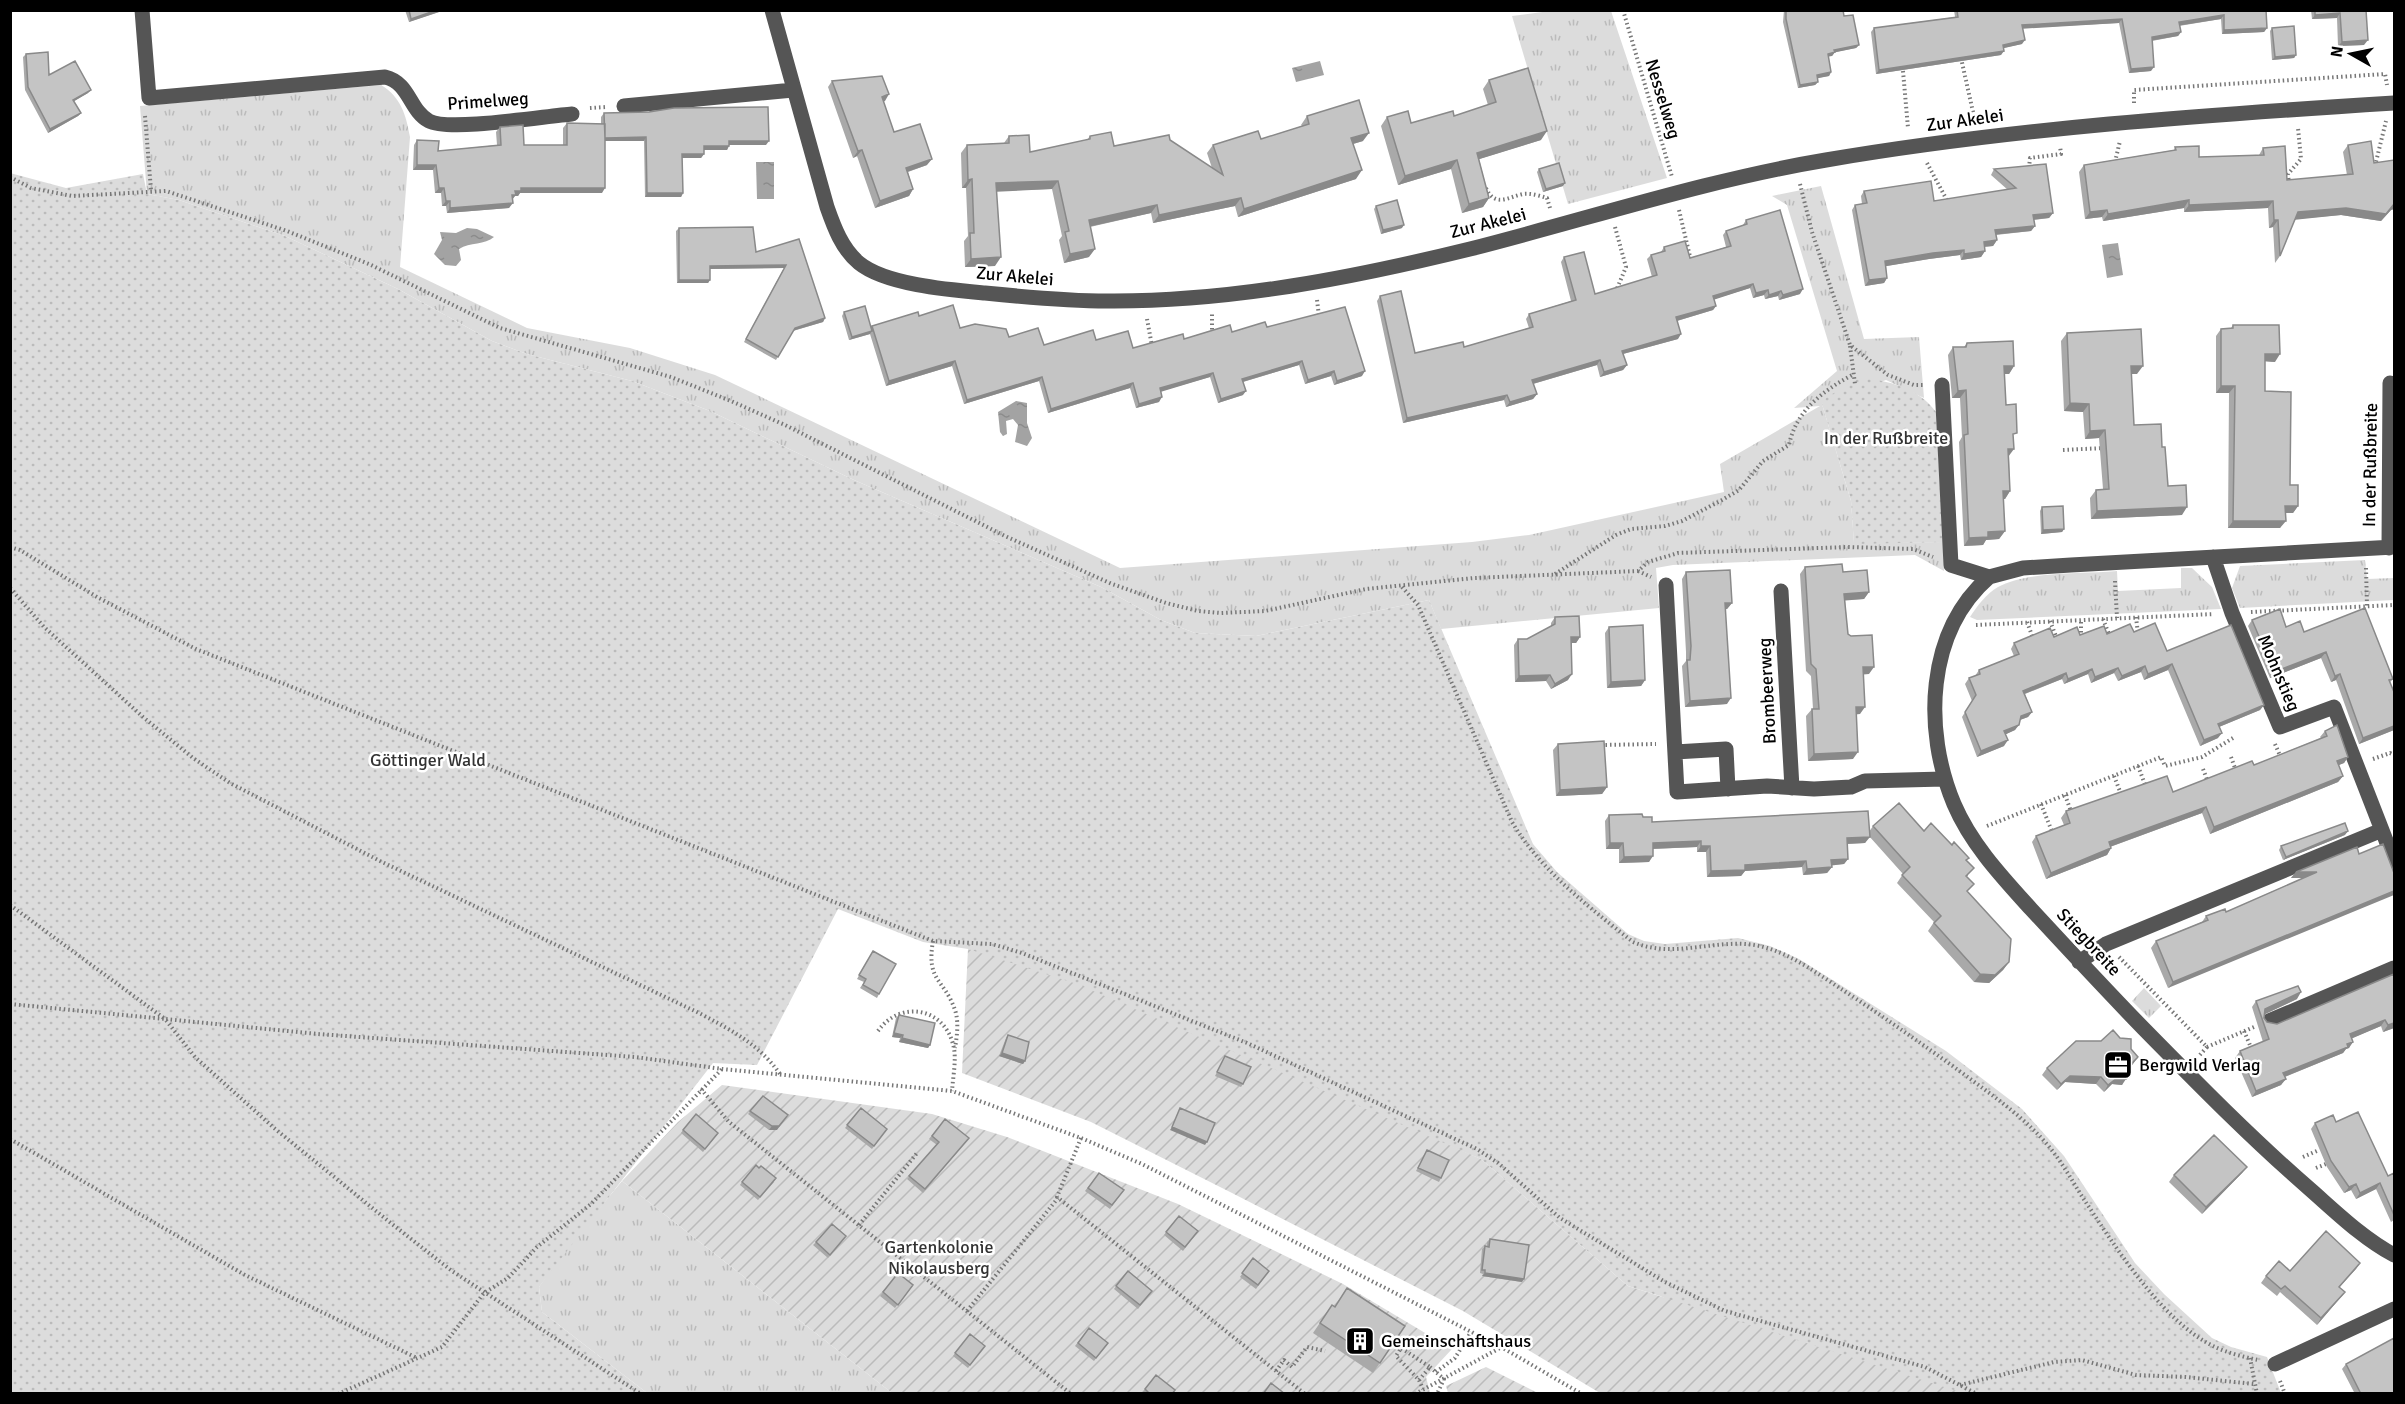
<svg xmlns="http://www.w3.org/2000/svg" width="2405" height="1404" viewBox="0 0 2405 1404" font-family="Signika,sans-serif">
	<defs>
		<pattern id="grass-tufts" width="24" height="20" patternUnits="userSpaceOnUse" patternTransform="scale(1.5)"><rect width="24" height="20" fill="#dcdcdc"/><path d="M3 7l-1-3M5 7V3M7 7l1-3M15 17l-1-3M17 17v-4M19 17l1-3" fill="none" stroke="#bbb"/></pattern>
		<pattern id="park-dots" width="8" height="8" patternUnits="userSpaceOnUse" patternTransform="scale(1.5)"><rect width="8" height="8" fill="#dcdcdc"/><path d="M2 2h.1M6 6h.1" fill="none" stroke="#bbb" stroke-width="1.8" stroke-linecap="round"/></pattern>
		<pattern id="garden-furrows" width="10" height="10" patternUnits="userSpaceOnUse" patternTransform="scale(1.5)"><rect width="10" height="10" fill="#dcdcdc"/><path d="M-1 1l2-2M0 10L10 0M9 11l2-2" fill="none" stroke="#bbb"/></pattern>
		<pattern id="water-ripples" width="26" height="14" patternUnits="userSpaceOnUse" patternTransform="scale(1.5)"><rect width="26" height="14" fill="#a3a3a3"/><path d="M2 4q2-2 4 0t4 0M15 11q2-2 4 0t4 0" fill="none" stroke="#8b8b8b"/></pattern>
	</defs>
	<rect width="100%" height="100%" fill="#fff"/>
	<path fill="url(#grass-tufts)" d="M1557 10 1611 11 1667 178 1568 204 1512 16Z
		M381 85C401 97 406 115 410 137L400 267 527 328 630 348 715 375 1120 568 1472 542 1529 535 1724 492 1720 464 1820 406 1794 408 1837 371 1787 205 1772 196 1821 186 1864 339 1919 337 1924 398 1886 380 1822 404 1851 501 1854 543 1943 542 1944 571 1915 555 1673 565 1656 568 1659 608 1441 629 1429 600 1256 636 1195 633 1161 620 1101 587 854 480 710 411 632 381 527 354 492 341 398 289 285 236 179 200 147 194 140 106Z
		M2365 560 2367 579 2394 578V600L2240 608 2232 588 2240 566Z
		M2181 568H2192L2212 587 2221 609 1977 620 1970 617C1978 605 1986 594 1998 587 2027 571 2084 574 2117 571L2118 591 2181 588Z
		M2144 988 2161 1006 2149 1018 2132 1001Z
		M622 1181 892 1393H647L542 1312 539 1287 565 1250Z"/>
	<path fill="url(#park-dots)" d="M10 173 66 188 143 174 147 194 179 200 285 236 398 289 492 341 527 354 632 381 710 411 854 480 1101 587 1161 620 1195 633 1256 636 1429 600 1533 844 1557 872 1628 934 1644 941 1665 944 1738 938 1770 946 1799 959 1946 1051 2022 1109 2064 1156 2135 1263 2164 1294 2212 1338 2231 1347 2267 1357 2281 1393H1861L1660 1296 1628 1286 1481 1159 968 949 923 942 838 909 757 1065 713 1063 539 1287 542 1312 647 1393H11Z
		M1860 378C1887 380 1919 388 1936 412L1943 542 1854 544 1851 501 1822 404 1827 397Z"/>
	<path fill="url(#garden-furrows)" d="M968 949 1077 984 1481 1159 1628 1286 1963 1393H1600L1463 1311 1234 1194 1091 1122 962 1073Z
		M722 1085 932 1114 1007 1137 1178 1204 1343 1284 1452 1349 1426 1377 1430 1393H892L622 1181 678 1122Z
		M1486 1367 1538 1393H1448L1446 1386Z"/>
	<path fill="url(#water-ripples)" d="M1320 61 1324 75 1296 82 1292 68Z
		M756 162H774V199H757Z
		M467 228 477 229 494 237C485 245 470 242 459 249L461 260 456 266 445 265 434 254 442 240 440 232 456 233Z
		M2118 243 2123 275 2107 278 2102 245Z
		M1016 401 1027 403V423L1032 438 1027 446 1015 442 1018 425 1013 419 1006 421 1007 434 1003 436 1000 432 998 412Z"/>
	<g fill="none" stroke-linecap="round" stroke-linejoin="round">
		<path stroke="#777" stroke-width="4" stroke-dasharray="1.5 3" stroke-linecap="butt" d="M1623 10 1672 177
			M1961 58 1975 121
			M1903 71 1908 128
			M2134 103V90L2385 74 2387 85
			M590 108 606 107
			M145 116 151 190
			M2115 162 2120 141
			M1927 163 1949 204
			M2375 166 2386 121
			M2029 168 2030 158 2061 154 2060 146
			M10 177 31 188 72 196 166 191 287 231 369 264 500 328 671 377 731 401 785 425 1005 536 1112 584 1166 603 1198 611 1221 613 1265 611 1366 589 1474 578 1638 571 1648 562 1678 553 1848 547 1913 549 1933 557
			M1800 184 1812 232 1850 345 1888 375 1914 385H1923
			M2289 184 2288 174 2301 159 2298 128
			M1486 188C1495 208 1508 197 1523 194 1532 193 1540 196 1547 198L1550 208
			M1679 210 1691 261
			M1615 227 1626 267 1616 291
			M1317 300 1319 316
			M1147 319 1152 346
			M1212 334V314
			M1850 346 1855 384
			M2063 450 2104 448
			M10 547 20 550 97 597 196 649 933 941 992 944 1022 953 1247 1043 1477 1149 1498 1163 1560 1218 1665 1282 1725 1311 1925 1367 1977 1394
			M2366 568 2367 606
			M1638 571 1651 577
			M1555 574 1616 535 1631 529 1665 526 1682 521 1722 500 1739 490 1763 461 1789 445C1796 410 1824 390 1854 374
			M2115 581 2117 618
			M1402 587 1418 605 1512 822C1541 871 1589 907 1633 942 1676 961 1723 934 1767 948 1795 956 1822 977 1846 992 1888 1020 1928 1048 1969 1078 1996 1098 2023 1117 2045 1142 2061 1160 2071 1179 2083 1198 2115 1246 2162 1322 2215 1347 2228 1353 2244 1357 2258 1360
			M10 588 44 627 143 717 193 758 230 783 380 861 699 1013C731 1030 759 1044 780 1074
			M2251 612 2394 605
			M2136 617 2138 634
			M2103 619 2110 637
			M2050 621 2057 639
			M2027 622 2033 638
			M1976 625 2214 614
			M2081 637V620
			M2275 744 2281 758
			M1601 745 1656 744
			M2231 757 2236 771
			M2373 759 2390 753 2394 755
			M2138 766 2146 787
			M2203 769 2208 782
			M2114 776 2121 794
			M2065 795 2072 814
			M2041 804 2053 834
			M1987 826 2161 757 2165 766 2202 757 2233 738
			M10 905 165 1019 318 1034 635 1057 722 1069 952 1091 1081 1138 1142 1164 1501 1347 1582 1394
			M933 941C926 982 944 978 955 1010 959 1022 957 1036 955 1048
			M2119 957 2207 1047 2198 1057
			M10 1004 165 1019 195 1057 274 1128 392 1224 452 1271 641 1394
			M878 1031C900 1000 943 1007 953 1044 957 1058 953 1076 952 1091
			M2244 1031 2252 1050
			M2207 1047 2254 1027
			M701 1089 729 1122 1071 1394
			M1081 1138 1057 1197 1305 1394
			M10 1139 243 1274 417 1358
			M2303 1157 2319 1150
			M2316 1168 2326 1164
			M859 1225 917 1153
			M967 1311 1058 1198
			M2250 1358 2257 1394
			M1430 1367 1444 1379 1437 1394
			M1276 1371 1284 1360 1292 1367 1307 1347 1325 1351
			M1436 1372 1455 1358 1471 1332
			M1419 1380 1430 1367 1401 1348 1396 1356 1419 1380 1423 1389
			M2280 1381 2285 1394
			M1960 1385 2054 1362 2082 1360 2136 1375 2186 1377 2254 1384
			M338 1394 442 1347 484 1293 508 1278 537 1247 591 1204 722 1069
			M1415 1394 1500 1348"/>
		<path stroke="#555" stroke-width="15" d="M142 10 149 98 385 77C410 83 409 110 429 121 449 132 545 116 572 114
			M772 10 827 207C834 227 842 249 859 263 886 285 951 290 985 293 1025 297 1066 301 1107 301 1229 302 1352 278 1470 249 1588 219 1706 180 1826 160 2014 128 2204 115 2394 103
			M624 106 793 90
			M1942 385 1951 565 1989 577 2023 568 2071 565 2394 547
			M2389 548 2390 383
			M2213 557 2232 613 2280 727 2334 707 2394 861
			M1989 577C1926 632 1923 730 1954 804 1971 844 2002 877 2031 909 2068 949 2105 989 2143 1028 2198 1084 2253 1140 2312 1191 2338 1214 2364 1239 2394 1255
			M1666 585 1677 792 1767 786 1814 789 1851 787 1865 781 1944 779
			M1781 591 1792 788
			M1675 752 1726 749 1728 789
			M2079 962 2106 944 2382 830
			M2269 1021 2394 968
			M2275 1364 2394 1309"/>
	</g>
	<path fill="#a9a9a9" d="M405 10H445L409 22Z
		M1784 10H1843L1844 16 1859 45 1856 48 1835 52 1832 56H1828L1831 72 1829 76 1817 78 1818 82 1815 85 1798 88 1783 22Z
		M1954 10H2266L2267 28 2264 32 2222 34 2221 19 2179 26 2181 32 2178 36 2152 41 2151 71 2129 73 2119 23 2023 28 2022 44 2003 48 2001 55 1876 74 1871 32 1874 28 1955 17Z
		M2311 10H2366L2364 45 2338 46 2337 18 2312 19Z
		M2272 28 2296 55 2294 58 2272 60 2270 31Z
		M26 54 49 75 88 93 74 101 81 113 78 116 48 133 25 90 23 57Z
		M1489 80 1541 140 1479 159 1489 198 1483 207 1462 213 1451 169 1398 185 1381 126 1387 117 1411 123 1454 116 1488 105 1483 89Z
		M832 81 885 101H883L894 132 927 165 908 172 913 189 909 196 875 208 857 156 853 158 828 87Z
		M604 113 766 145H729L727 150H704V154L701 158H682L683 193 681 197H645L644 141H605L602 193H520L518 196H515L512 199 509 208 447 213 446 206H442L441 193H435L433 170H413L414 145 417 140 438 151 497 145 496 132 500 127 524 145H563V128L567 123 601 124V117Z
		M1307 116 1363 141 1353 144 1356 179 1238 217 1235 206 1153 223 1151 213 1090 227 1089 257 1064 263 1059 240 1062 236 1052 189 997 191 995 266 965 267 964 241 968 236 966 188H962L961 153 967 145 1004 143 1009 136 1030 152 1087 140 1090 136 1114 146 1170 140 1212 168 1207 153 1213 145 1261 139 1302 126 1301 125Z
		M2348 145 2374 163 2394 160V209L2391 210 2381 221 2341 215 2295 219 2280 256 2275 263 2273 227 2269 228 2268 208 2184 212V208L2103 221 2102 217 2085 219 2079 172 2084 165 2174 150 2175 147 2199 157 2259 155 2263 148 2287 180 2347 175 2343 152Z
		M1539 169 1563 186 1543 192 1537 172Z
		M1994 169 2053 213 2049 218 2034 220 2035 226 2031 231 1996 235 1997 240 1993 246 1984 247 1985 251 1981 257 1961 260 1960 255 1929 259 1886 266 1887 278 1884 283 1865 286 1852 210 1855 205 1862 204 1861 196 1864 191 1934 201 2008 190 1991 175Z
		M1376 206 1402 228 1381 234 1374 209Z
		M1746 220 1800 294 1779 300 1778 296 1765 299 1764 295 1753 298 1750 288 1714 299 1716 306 1713 310 1677 321 1678 339 1623 354 1627 365 1623 370 1600 377 1597 365 1533 384 1537 394 1533 399 1506 407 1504 400 1403 423 1377 301 1380 296 1415 353 1464 347 1529 328 1526 319 1529 314 1571 301 1561 262 1564 257 1595 294 1652 277 1647 259 1651 255 1661 252 1664 247 1690 258 1726 247 1723 235 1726 231 1743 226V225Z
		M679 228 756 252 799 239 825 318 823 322 793 331 776 360 744 342 784 268 710 269V280L708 283H677L676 231Z
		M844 312 871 327 872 326 919 316 960 328 1009 337 1044 345 1096 340 1133 348 1267 327 1362 376 1334 385 1331 376 1305 384 1299 365 1243 382V395L1218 403 1210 377 1161 391 1159 402 1136 408 1130 388 1048 413 1039 381 964 404 952 366 886 386 870 334 849 340 842 316Z
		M2233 325 2275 362 2265 361V391L2290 485 2298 506 2293 513H2286L2280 528H2228L2229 393H2216V336L2221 329 2231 328Z
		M2067 333 2137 374H2131L2134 425 2162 447 2168 486 2182 515 2091 519 2090 498 2096 490 2103 489 2099 438 2085 439 2083 412 2064 411 2061 341Z
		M1967 343 2014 366 2009 374H2004L2006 405 2013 440 2009 456 2010 491 2005 499H2003L2005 531 1999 539 1986 540 1983 545 1964 546 1959 442 1962 437 1960 398H1952L1948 355 1953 347H1964Z
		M2042 507 2064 529 2062 532 2041 534 2040 511Z
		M1805 567 1843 572 1869 592 1864 599 1845 600 1848 634 1869 674H1864L1860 714H1856L1853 759 1808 761 1806 716 1812 709H1813L1811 676 1806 671 1800 574Z
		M1686 572 1732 603 1727 609H1725L1727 704 1685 707 1682 666 1686 661V652L1682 579Z
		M1555 617 1580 637 1576 643H1572L1568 680 1551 689 1546 681 1515 682 1514 645 1518 639H1527L1551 627V623Z
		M2252 620 2286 627 2304 632 2393 679 2390 682 2394 692V730L2359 744 2336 680 2331 682 2321 658 2270 678 2248 626Z
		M1609 627 1645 680 1641 686 1607 688 1605 633Z
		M2134 632 2264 705 2260 710 2219 727 2218 738 2200 746 2168 670 2144 680 2141 672 2118 681 2114 673 2091 683 2088 674 2064 684 2062 679 2025 694 2032 712 2028 717 2020 720 2015 730 2006 734 2004 746 1977 757 1962 717 1972 701 1965 684 1969 678 1975 676 1979 670 2014 656 2011 649 2014 643 2054 637Z
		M2325 731 2348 757 2344 763 2338 765 2343 776 2338 782 2210 834 2202 813 2110 847 2111 848 2107 855 2046 879 2032 842 2036 836 2064 825 2061 818 2066 811 2173 792 2254 765 2321 738 2320 737Z
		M1558 744 1607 787 1602 794 1556 796 1553 750Z
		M1609 815 1643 817 1652 822 1869 832 1873 826 1924 831 1967 861 1968 876 1967 877 1968 893 2009 962 2003 970 1989 983 1974 982 1928 931 1934 922 1897 883 1903 874 1869 836 1865 843 1848 844V859L1844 864 1831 865 1832 867 1827 873 1803 875 1802 867 1745 871 1741 876 1707 877 1706 852H1697V847L1653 849 1649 862 1619 863V849H1606L1605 821Z
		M2345 835 2283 860 2279 850 2281 846Z
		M2357 847 2168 988 2151 948 2156 941 2202 922 2206 916 2226 912 2303 878H2291L2296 872Z
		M871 954 879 994 877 998 860 988 864 982 857 979Z
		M2394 974V1028L2383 1032 2381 1026 2352 1038 2349 1048 2346 1049 2343 1053 2285 1077 2281 1085 2252 1097 2235 1058 2240 1051 2263 1042 2252 1007 2256 1001 2297 999 2265 1014 2264 1018 2267 1022 2277 1024Z
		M899 1015 930 1045 928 1048 899 1042 900 1038 892 1037 896 1018Z
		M1008 1035 1025 1061 1023 1064 999 1056 1006 1038Z
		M2131 1049 2133 1064 2127 1070 2122 1085 2112 1084 2104 1092 2096 1084 2065 1082 2057 1090 2042 1075 2047 1068Z
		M1225 1056 1243 1084 1241 1087 1215 1076Z
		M763 1096 777 1130H769L748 1114Z
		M861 1108 887 1129 872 1149 845 1128Z
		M945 1119 969 1138 923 1193 907 1179 937 1145 929 1139Z
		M2336 1122 2388 1176 2394 1173V1220L2391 1222 2376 1189 2356 1199 2351 1190 2344 1193 2327 1167 2311 1129 2315 1123Z
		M683 1130 718 1133 703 1152 681 1133Z
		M1427 1150 1441 1178 1439 1182 1416 1171Z
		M2247 1167 2242 1173 2202 1214 2169 1182 2174 1175Z
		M1099 1173 1124 1190 1110 1209 1085 1191Z
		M742 1182H774L758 1200 740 1185Z
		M1179 1216 1198 1231 1183 1251 1164 1235Z
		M844 1239 828 1258 813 1245 816 1242Z
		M1490 1239 1522 1282 1482 1276 1483 1274 1480 1273 1482 1249 1485 1246H1487V1242Z
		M1253 1258 1269 1271 1256 1289 1240 1277Z
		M2360 1263 2339 1287 2345 1292 2340 1298 2317 1325 2280 1292 2277 1296 2261 1283 2266 1276 2290 1271Z
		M1128 1271 1152 1291 1138 1309 1114 1289Z
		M898 1273 913 1285 895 1308 880 1296Z
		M1347 1288 1405 1326 1373 1373 1313 1333 1332 1305 1335 1307Z
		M1089 1328 1108 1343 1094 1361 1075 1346Z
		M970 1334 985 1346 968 1368 953 1356Z
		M2346 1364 2394 1394H2355L2342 1369Z
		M1156 1375 1172 1394H1144L1142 1393Z"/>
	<path fill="#898989" d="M437 10H445L409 22 411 19Z
		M2340 13 2337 18 2312 19 2315 15Z
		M2224 15 2221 19 2176 26 2179 22Z
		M2122 19 2119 23 2019 29 2022 25Z
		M2267 28 2264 32 2222 34 2224 30Z
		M2181 32 2178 36 2149 41 2152 37Z
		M2025 40 2022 44 2000 49 2003 45Z
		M2368 40 2364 45 2338 46 2342 42Z
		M1859 45 1856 48 1832 53 1834 50Z
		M2004 51 2001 55 1876 74 1879 70Z
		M1835 52 1832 56 1826 57 1828 54Z
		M2296 55 2294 58 2272 60 2275 57Z
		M2154 67 2151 71 2129 73 2131 69Z
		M1831 72 1829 76 1814 79 1817 75Z
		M1818 82 1815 85 1798 88 1800 85Z
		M91 90 88 93 71 103 73 100Z
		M889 94 885 101 877 104 882 97Z
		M81 113 78 116 48 133 50 129Z
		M1547 131 1541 140 1470 162 1477 153Z
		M1369 133 1363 141 1346 146 1351 138Z
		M646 137 644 141H602L604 138Z
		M729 141H769L766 145H727Z
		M704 146H729L727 150H701Z
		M862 150 857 156 853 158 858 151Z
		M682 154H704L701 158H680Z
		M932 159 927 165 901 174 906 168Z
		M1457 160 1451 169 1398 185 1405 176Z
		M417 165H436L433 170H413Z
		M1362 170 1356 179 1238 217 1244 209Z
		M972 179 966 188H962L968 180Z
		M1058 181 1052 189 991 192 996 183Z
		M1565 183 1563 186 1543 192 1546 189Z
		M439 188H444L441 193H435Z
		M521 188H605L602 193H520L518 196H515L512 200H508L515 191Z
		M913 189 909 196 875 208 880 201Z
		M647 193H683L681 197H645Z
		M1241 198 1235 206 1153 223 1159 215Z
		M1489 198 1483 207 1462 213 1469 204Z
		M2189 200 2184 208 2103 221 2108 214Z
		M446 201H450L446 206H442Z
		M2273 201 2268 208 2184 212 2189 205Z
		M513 203 509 208 447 213 450 208Z
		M2394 204V209L2391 210 2381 221 2341 215 2293 220 2298 212Z
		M1157 205 1151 213 1083 228 1089 220Z
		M2107 210 2102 217 2085 219 2090 212Z
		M2053 213 2049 218 2030 220 2033 215Z
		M2274 220H2278L2273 227 2269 228Z
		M1404 225 1402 228 1381 234 1383 230Z
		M2035 226 2031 231 1991 235 1995 230Z
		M1997 240 1993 246 1980 247 1984 242Z
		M1095 249 1089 257 1064 263 1070 254Z
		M1964 250 1960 255 1929 259 1881 267 1885 261 1933 253Z
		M1985 251 1981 257 1961 260 1964 254Z
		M1001 257 995 266 965 267 971 259Z
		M786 265 784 268 708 269 710 266Z
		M1887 278 1884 283 1865 286 1869 280Z
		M679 280H710L708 283H677Z
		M1753 284 1750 288 1710 301 1713 296Z
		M1803 289 1800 294 1779 300 1783 295Z
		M1768 290 1764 295 1753 298 1756 293Z
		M1781 291 1778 296 1765 299 1769 295Z
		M1716 306 1713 310 1673 322 1676 317Z
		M825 318 823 322 792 331 795 328Z
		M872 331 870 334 849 340 852 337Z
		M1681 334 1678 339 1619 355 1622 351Z
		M2265 354H2280L2275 362 2260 361Z
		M1600 360 1597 365 1529 385 1532 380Z
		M955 361 952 366 886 386 889 381Z
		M1302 361 1299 365 1239 383 1242 379Z
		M1627 365 1623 370 1600 377 1604 372Z
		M2004 366H2014L2009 374H1998Z
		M2131 366H2143L2137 374H2125Z
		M1334 371 1331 376 1305 384 1308 380Z
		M1365 371 1362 376 1334 385 1337 381Z
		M1213 373 1210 377 1157 393 1160 388Z
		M1042 377 1039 381 964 404 967 400Z
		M1133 383 1130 388 1048 413 1051 409Z
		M2221 386H2235L2229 393H2216Z
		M1966 390 1960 398H1952L1958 391Z
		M1246 391 1243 395 1218 403 1221 399Z
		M1537 394 1533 399 1506 407 1510 402Z
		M1507 395 1504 400 1403 423 1407 418Z
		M1162 397 1159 402 1136 408 1139 404Z
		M2070 403 2089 404 2083 412 2064 411Z
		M2105 430 2099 438 2085 439 2090 431Z
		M2008 449H2014L2008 457Z
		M2003 491H2010L2005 499H1997Z
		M2285 506H2298L2293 513H2280Z
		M2187 507 2182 515 2091 519 2097 511Z
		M2233 521H2286L2280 528H2228Z
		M2064 529 2062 532 2041 534 2043 530Z
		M2005 531 1999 539 1986 540 1983 545 1964 546 1969 538 1988 532Z
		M1869 592 1864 599 1839 601 1844 594Z
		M1725 603H1732L1727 609 1720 610Z
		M1571 637H1580L1576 643H1567Z
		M2326 652 2321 658 2270 678 2274 672Z
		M2172 664 2168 670 2144 680 2148 674Z
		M2145 666 2141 672 2118 681 2122 676Z
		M1863 667H1874L1869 674 1858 675Z
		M2118 668 2114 673 2091 683 2095 677Z
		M2092 669 2088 674 2064 684 2068 679Z
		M2066 673 2062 679 2019 696 2023 691Z
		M1572 674 1568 680 1551 689 1555 684Z
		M2340 674 2336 680 2331 682 2335 676Z
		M1550 675 1546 681 1515 682 1519 676Z
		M1645 680 1641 686 1607 688 1611 682Z
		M1731 698 1727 704 1685 707 1690 701Z
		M2264 705 2260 710 2214 729 2218 724Z
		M1856 707H1865L1860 714 1851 715Z
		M2032 712 2028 717 2017 721 2021 716Z
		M2019 725 2015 730 2000 737 2004 731Z
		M2394 726V730L2359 744 2363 738Z
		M2222 733 2218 738 2200 746 2204 740Z
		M2008 740 2004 746 1977 757 1981 751Z
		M1858 752 1853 759 1808 761 1814 754Z
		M2348 757 2344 763 2332 768 2337 761Z
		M2343 776 2338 782 2210 834 2214 827Z
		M1607 787 1602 794 1556 796 1560 790Z
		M2206 807 2202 813 2104 849 2109 842Z
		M2348 831 2345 835 2283 860 2286 857Z
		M1870 837 1865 843 1843 844 1847 838Z
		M1701 841 1697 847 1648 849 1653 843Z
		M1610 843H1623L1619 849H1606Z
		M1701 846H1710L1706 852H1697Z
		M2111 848 2107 855 2046 879 2051 873Z
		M1653 856 1649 862 1619 863 1624 857Z
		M1848 859 1844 864 1827 866 1831 860Z
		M1806 861 1802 867 1745 871 1741 876 1707 877 1711 871 1745 865Z
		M1832 867 1827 873 1803 875 1807 869Z
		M2296 872H2317L2313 878H2291Z
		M2394 891V895L2168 988 2173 982Z
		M2009 962 2003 970 1989 983 1974 982 1980 974Z
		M2301 992 2297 999 2261 1016 2265 1009Z
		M2385 1020 2381 1026 2346 1041 2350 1034Z
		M2394 1023V1028L2383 1032 2388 1025Z
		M894 1033 903 1035 900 1038 892 1037Z
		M902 1038 930 1045 928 1048 899 1042Z
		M2353 1042 2349 1048 2346 1049 2343 1053 2279 1079 2283 1073Z
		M1002 1053 1025 1061 1023 1064 999 1056Z
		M2138 1057 2133 1064 2122 1075 2127 1068Z
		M2070 1076 2101 1077 2096 1084 2065 1082 2057 1090 2061 1084Z
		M2117 1078 2126 1079 2122 1085 2112 1084 2104 1092 2108 1085Z
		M2286 1079 2281 1085 2252 1097 2256 1091Z
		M788 1115 777 1130H769L772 1126Z
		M1172 1127 1207 1142 1205 1145 1170 1130Z
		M2247 1167 2242 1173 2202 1214 2206 1207Z
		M2380 1183 2376 1189 2356 1199 2360 1193Z
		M2356 1184 2351 1190 2344 1193 2349 1187Z
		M2360 1263 2356 1269 2334 1293 2339 1287Z
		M1485 1273 1524 1279 1522 1282 1482 1276Z
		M2345 1292 2340 1298 2317 1325 2321 1318Z"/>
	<path fill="#c4c4c4" stroke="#898989" stroke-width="1.5" d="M409 10H437L411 19Z
		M1786 10H1843L1844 16 1853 15 1859 45 1834 50 1835 52 1828 54 1831 72 1817 75 1818 82 1800 85 1786 19Z
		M1957 10H2266L2267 28 2224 30V15L2179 22 2181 32 2152 37 2154 67 2131 69 2122 19 2022 25 2025 40 2003 45 2004 51 1879 70 1874 28 1958 17Z
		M2315 10H2366L2368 40 2342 42 2340 13 2315 15Z
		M2294 26 2296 55 2275 57 2272 28Z
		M48 52 49 75 75 61 91 90 73 100 81 113 50 129 28 87 26 54Z
		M1528 68 1547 131 1477 153 1489 198 1469 204 1457 160 1405 176 1387 117 1408 111 1411 123 1453 111 1454 116 1496 102 1489 80Z
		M882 76 889 94 882 97 894 132 920 124 932 159 906 168 913 189 880 201 862 150 858 151 832 81Z
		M1359 100 1369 133 1351 138 1362 170 1244 209 1241 198 1159 215 1157 205 1089 220 1095 249 1070 254 1065 232 1069 231 1058 181 996 183 1001 257 971 259 970 233H974L972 179 968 180 967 145 1009 143V136L1029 135 1030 152 1090 139V136L1111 132 1114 146 1169 135 1170 140 1223 175 1213 145 1258 131 1261 139 1309 124 1307 116Z
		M768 107 769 141H729V146H704V154H682L683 193H647L646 137 605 138 604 113 649 112 674 108Z
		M567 123 605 124V188H521V191H515L516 195H512L513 203 450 208V201H446L444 188H439L436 165H417V140L439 141 438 151 501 145 500 127 523 125 524 145H567Z
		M2371 141 2374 163 2394 160V204L2386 214 2346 208 2298 212 2280 256 2278 220H2274L2273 201 2189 205V200L2108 214 2107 210 2090 212 2084 165 2176 150 2175 147 2199 146V157L2264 155 2263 148 2285 146 2287 180 2353 174 2348 145Z
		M1559 163 1565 183 1546 189 1539 169Z
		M2046 164 2053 213 2033 215 2035 226 1995 230 1997 240 1984 242 1985 251 1964 254V250L1933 253 1885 261 1887 278 1869 280 1855 205 1867 203 1864 191 1931 181 1934 201 2016 188 1994 169Z
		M1397 200 1404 225 1383 230 1376 206Z
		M1780 210 1803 289 1783 295 1781 291 1769 295 1768 290 1756 293 1753 284 1713 296 1716 306 1676 317 1681 334 1622 351 1627 365 1604 372 1600 360 1532 380 1537 394 1510 402 1507 395 1407 418 1380 296 1401 291 1415 353 1463 342 1464 347 1533 327 1529 314 1576 300 1564 257 1584 252 1595 294 1657 275 1651 255 1665 251 1664 247 1685 241 1690 258 1731 246 1726 231 1747 224 1746 220Z
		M753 227 756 252 799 239 825 318 795 328 778 357 746 339 786 265 710 266V280H679V228Z
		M953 305 960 328 975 324 1006 329 1009 337 1038 328 1044 345 1093 330 1096 340 1128 331 1133 348 1183 334 1184 339 1230 325 1232 332 1265 322 1267 327 1345 307 1365 371 1337 381 1334 371 1308 380 1302 361 1242 379 1246 391 1221 399 1213 373 1160 388 1162 397 1139 404 1133 383 1051 409 1042 377 967 400 955 361 889 381 872 326 918 312 919 316Z
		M865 306 872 331 852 337 844 312Z
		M2233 325H2279L2280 354H2265V391L2291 392 2290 485H2298V506H2285L2286 521H2233L2235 386H2221V329L2233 328Z
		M2141 329 2143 366H2131L2134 425 2161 424 2162 447H2165L2168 486 2186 485 2187 507 2097 511 2096 490 2109 489 2105 430 2090 431 2089 404 2070 403 2067 333Z
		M2013 341 2014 366H2004L2006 405 2016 404 2017 433 2013 434 2014 449H2008L2010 491H2003L2005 531 1988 532V537L1969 538 1964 435 1968 434 1966 390 1958 391 1953 347H1966L1967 343Z
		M2063 506 2064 529 2043 530 2042 507Z
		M1842 564 1843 572 1867 570 1869 592 1844 594 1848 634 1851 636 1872 635 1874 667H1863L1865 707H1856L1858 752 1814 754 1812 709H1819L1816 669 1811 664 1805 567Z
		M1730 570 1732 603H1725L1731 698 1690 701 1687 660H1690L1691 646 1686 572Z
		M2365 608 2393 679 2389 680 2394 692V726L2363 738 2340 674 2335 676 2326 652 2274 672 2252 620 2280 609 2286 627 2300 621 2304 632Z
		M1579 616 1580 637H1571L1572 674 1555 684 1550 675 1519 676 1518 639H1527L1555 624V617Z
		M2155 623 2167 651 2231 625 2264 705 2218 724 2222 733 2204 740 2172 664 2148 674 2145 666 2122 676 2118 668 2095 677 2092 669 2068 679 2066 673 2023 691 2032 712 2021 716 2019 725 2004 731 2008 740 1981 751 1965 712 1976 695 1969 678 1980 674 1979 670 2019 654 2014 643 2050 628 2054 637 2077 627 2080 635 2104 626 2107 634 2130 624 2134 632Z
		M1643 625 1645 680 1611 682 1609 627Z
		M2337 725 2348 757 2337 761 2343 776 2214 827 2206 807 2109 842 2111 848 2051 873 2036 836 2070 823 2066 811 2167 776 2173 792 2252 761 2254 765 2327 736 2325 731Z
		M1604 741 1607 787 1560 790 1558 744Z
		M1899 803 1924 831 1931 823 1952 845 1954 842 1969 858 1966 860 1974 868 1966 876 1974 884 1967 891 2011 939 2009 962 1995 975 1980 974 1934 923 1941 916 1902 875 1910 867 1873 826Z
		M1868 811 1870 837 1847 838 1848 859 1831 860 1832 867 1807 869 1806 861 1745 865V870L1711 871 1710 846H1701V841L1653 843V856L1624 857 1623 843H1610L1609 815 1642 814 1643 817H1652V822Z
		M2345 823 2348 831 2286 857 2281 846Z
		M2383 844 2394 873V891L2173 982 2156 941 2208 920 2206 916 2225 909 2226 912 2317 872H2296L2357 847 2359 854Z
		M873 951 896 964 879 994 863 985 866 979 859 975Z
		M2394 974V1023L2388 1025 2385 1020 2350 1034 2353 1042 2347 1044 2348 1047 2283 1073 2286 1079 2256 1091 2240 1051 2269 1039 2256 1001 2298 986 2301 992 2265 1009 2264 1018 2267 1022 2277 1024Z
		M899 1015 935 1023 930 1045 902 1038 903 1035 894 1033Z
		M2113 1030 2120 1038 2131 1039V1049L2138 1057 2127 1068 2126 1079 2117 1078 2108 1085 2101 1077 2070 1076 2061 1084 2047 1068 2076 1041H2101Z
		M1008 1035 1029 1042 1025 1061 1002 1053Z
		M1225 1056 1251 1067 1243 1084 1217 1072Z
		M763 1096 788 1115 779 1126H772L750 1111Z
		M861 1108 887 1129 874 1146 847 1125Z
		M1180 1108 1215 1123 1207 1142 1172 1127Z
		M2358 1112 2388 1176 2394 1173V1215L2380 1183 2360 1193 2356 1184 2349 1187 2331 1161 2315 1123 2333 1115 2336 1122Z
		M696 1114 718 1133 705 1149 683 1130Z
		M945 1119 969 1138 925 1189 909 1176 939 1142 932 1136Z
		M2214 1135 2247 1167 2206 1207 2174 1175Z
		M1427 1150 1449 1160 1441 1178 1418 1168Z
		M756 1165 759 1168 761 1166 776 1178 760 1197 742 1182Z
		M1099 1173 1124 1190 1112 1205 1088 1188Z
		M1179 1216 1198 1231 1185 1247 1166 1232Z
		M832 1224 846 1236 830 1255 816 1242Z
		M2326 1231 2360 1263 2339 1287 2345 1292 2321 1318 2285 1286 2281 1289 2266 1276 2279 1261 2290 1271Z
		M1490 1239 1529 1245 1524 1279 1485 1273V1270H1482L1485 1246 1489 1247Z
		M1253 1258 1269 1271 1258 1285 1242 1273Z
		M1128 1271 1152 1291 1140 1305 1116 1286Z
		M898 1273 913 1285 898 1305 883 1292Z
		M1347 1288 1405 1326 1380 1363 1320 1323 1332 1305 1335 1307Z
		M1089 1328 1108 1343 1096 1358 1078 1343Z
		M970 1334 985 1346 970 1365 955 1353Z
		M2394 1338V1394H2361L2346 1364Z
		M1156 1375 1175 1390 1172 1394H1150L1145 1389Z
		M1271 1383 1285 1394H1263Z"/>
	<defs>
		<g id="office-square" transform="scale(1.5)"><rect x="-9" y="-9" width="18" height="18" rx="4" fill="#000" stroke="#fff"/><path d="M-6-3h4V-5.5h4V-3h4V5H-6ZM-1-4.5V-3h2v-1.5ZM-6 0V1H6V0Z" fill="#fff"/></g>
		<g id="building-square" transform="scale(1.5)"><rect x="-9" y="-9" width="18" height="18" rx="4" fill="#000" stroke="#fff"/><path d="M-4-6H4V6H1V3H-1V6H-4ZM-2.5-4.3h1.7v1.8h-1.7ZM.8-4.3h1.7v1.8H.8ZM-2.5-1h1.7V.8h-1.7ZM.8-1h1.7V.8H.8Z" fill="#fff"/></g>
	</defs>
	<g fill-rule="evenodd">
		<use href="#office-square" x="2118" y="1065"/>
		<use href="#building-square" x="1360" y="1341"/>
	</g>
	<g text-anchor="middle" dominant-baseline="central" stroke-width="5" stroke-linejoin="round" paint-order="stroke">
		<g font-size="18" fill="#000" stroke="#fff">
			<text transform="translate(1663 99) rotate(73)">Nesselweg</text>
			<text transform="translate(488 101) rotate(-4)">Primelweg</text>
			<text transform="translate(1965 120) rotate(-8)">Zur Akelei</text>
			<text transform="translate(1488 223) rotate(-14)">Zur Akelei</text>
			<text transform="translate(1015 276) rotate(5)">Zur Akelei</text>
			<text transform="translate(2370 465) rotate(-89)">In der Rußbreite</text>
			<text transform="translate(2279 673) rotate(67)">Mohnstieg</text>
			<text transform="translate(1767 691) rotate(-93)">Brombeerweg</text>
			<text transform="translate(2089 942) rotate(47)">Stiegbreite</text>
		</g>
		<g font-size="18" fill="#333" stroke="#fff">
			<text x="1886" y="438">In der Rußbreite</text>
			<text x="428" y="760">Göttinger Wald</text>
			<text x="939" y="1247">Gartenkolonie<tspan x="939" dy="21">Nikolausberg</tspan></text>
		</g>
		<g font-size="18" fill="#000" stroke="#fff" text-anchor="start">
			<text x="2139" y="1065">Bergwild Verlag</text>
			<text x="1381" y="1341">Gemeinschaftshaus</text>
		</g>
	</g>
	<rect width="2405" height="1404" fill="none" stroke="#000000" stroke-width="24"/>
	<g transform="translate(2351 54) rotate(279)" stroke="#ffffff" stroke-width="4.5" paint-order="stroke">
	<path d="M0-4.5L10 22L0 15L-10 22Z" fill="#000000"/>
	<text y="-9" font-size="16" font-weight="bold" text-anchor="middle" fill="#000000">N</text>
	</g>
</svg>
